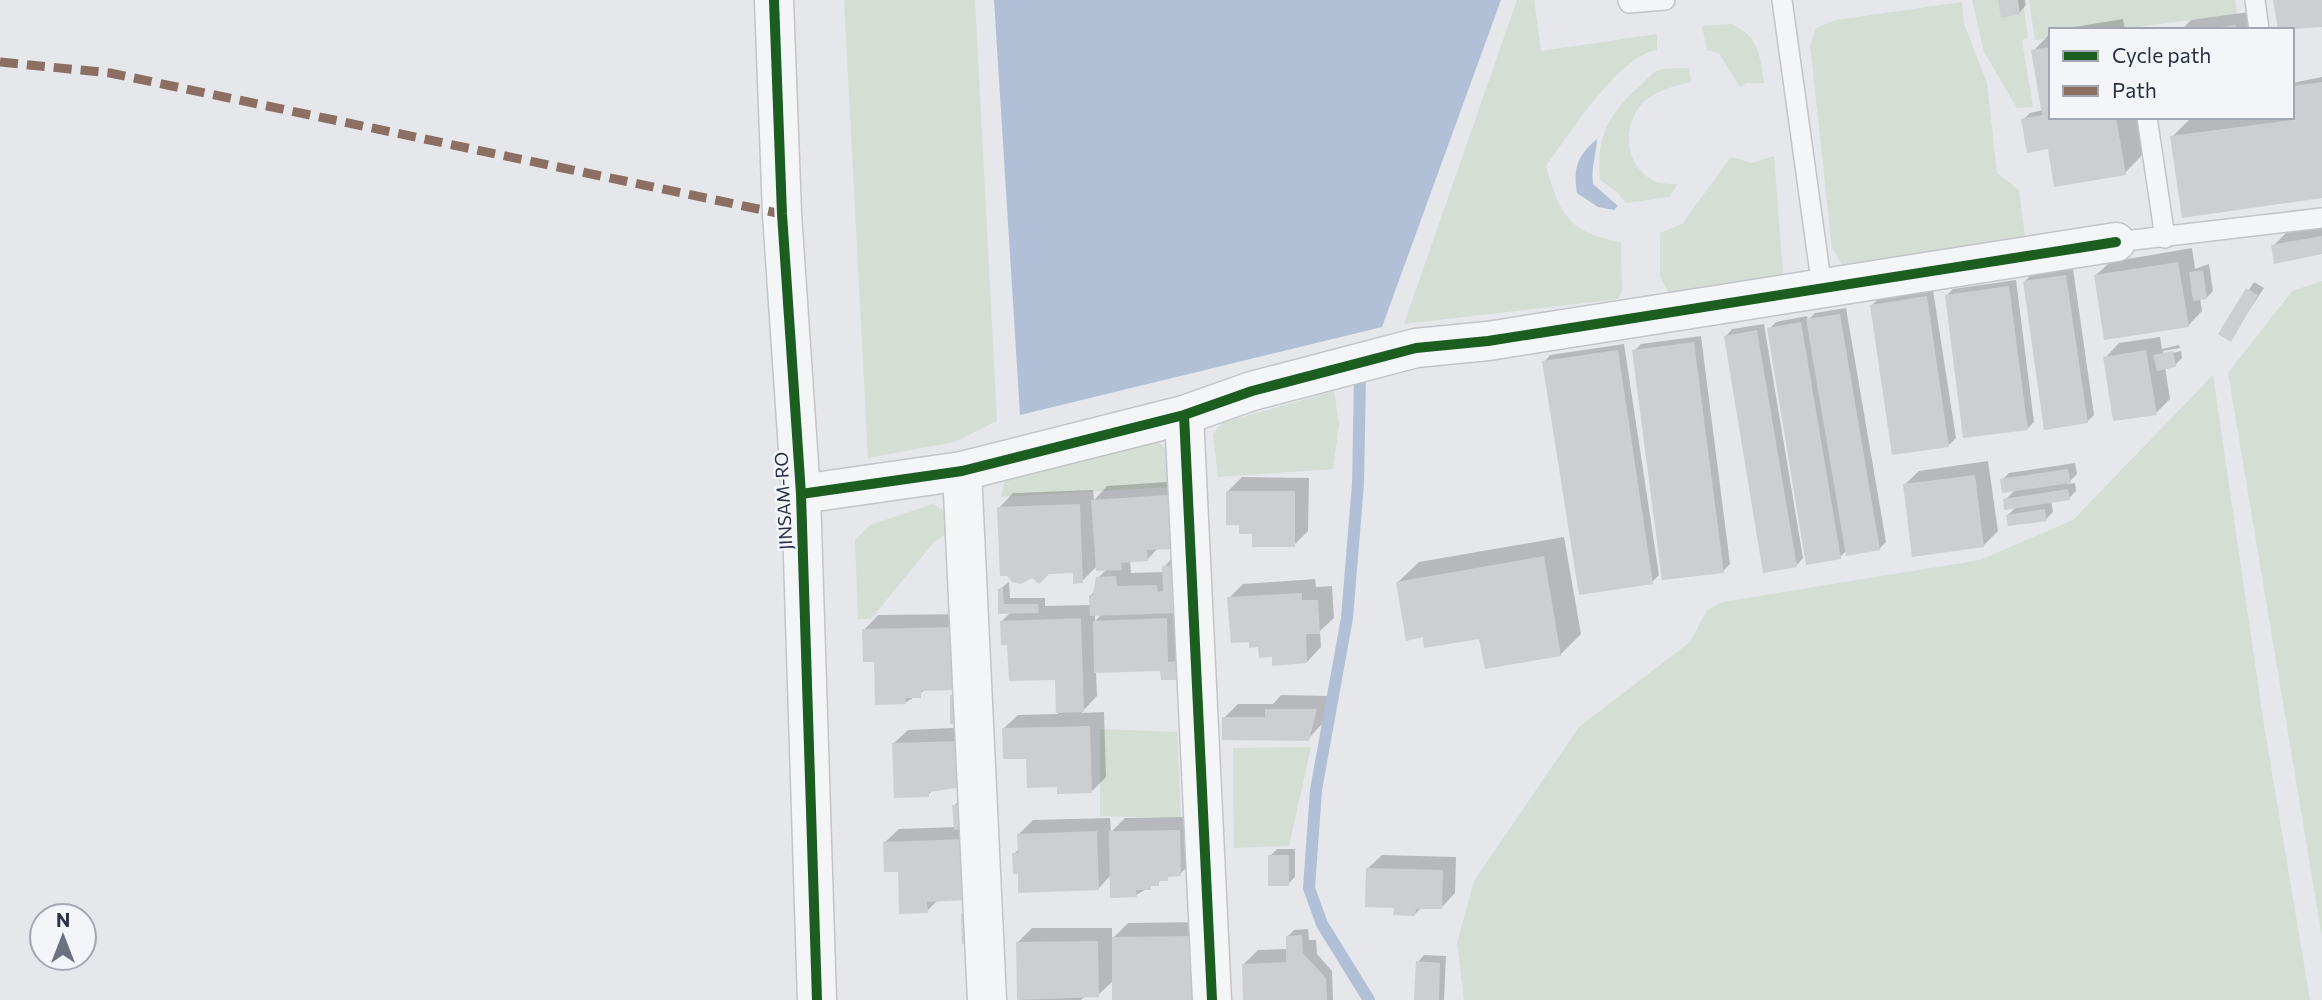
<svg xmlns="http://www.w3.org/2000/svg" width="2322" height="1000" viewBox="0 0 2322 1000" font-family="Commissioner,sans-serif">
	<rect width="100%" height="100%" fill="#e5e7ea"/>
	<path fill="#d4ded5" d="M844 0H975L997 421 954 442 868 458Z
		M1517 0H1534L1541 51 1657 34V50C1619 55 1569 135 1546 166 1560 215 1569 233 1621 242L1622 291 1618 299 1404 324Z
		M1972 0H2023L2028 38 2022 41 2033 107 2017 108 1984 52Z
		M2029 0H2235L2237 14 2113 30H2051V38L2035 40Z
		M1962 2 1964 24 1987 83 1997 173 2019 190 2026 245 1844 268 1832 248 1810 45 1816 28 1836 20Z
		M1731 24C1759 36 1760 56 1764 83H1747L1740 87 1719 53 1707 50 1702 26Z
		M1689 68 1691 82C1676 85 1658 90 1646 100 1621 122 1623 163 1652 180 1659 184 1670 184 1678 184L1669 197 1626 203 1617 192 1600 180C1596 137 1608 114 1640 86 1645 81 1651 74 1656 71 1665 67 1680 69 1689 68Z
		M1774 156 1783 275 1774 284 1669 292 1660 277V233L1682 224 1731 157 1752 163Z
		M2322 281V937L2228 373 2292 291Z
		M2213 375 2264 725 2310 1000H1464L1457 943 1474 881 1579 727 1690 642 1707 610 1722 602 1980 560 2073 520Z
		M1334 391 1339 424 1333 469 1218 477 1213 434 1222 423Z
		M1155 440 1171 452 1170 487 1001 497 1005 477Z
		M933 504 949 514 948 533 934 542 871 619H858L855 540 870 525Z
		M1100 729 1177 732 1181 818 1100 816Z
		M1311 747 1289 846 1234 848 1233 748Z"/>
	<path fill="#b1c0d7" d="M994 0H1501L1382 327 1020 415Z
		M1597 139C1596 156 1591 167 1593 184L1618 206 1614 210 1598 207 1577 193C1573 168 1577 156 1597 139Z"/>
	<path fill="#0003" fill-rule="evenodd" d="M2000 0H2025L2026 5 2020 12Z
		M2249 12 2252 30H2181L2191 20Z
		M2123 19 2125 30H2056Z
		M2051 33V117H2140L2145 152 2125 173 2049 147 2023 120 2030 113 2043 110 2033 51Z
		M2322 77V196L2172 137 2192 117H2292V83Z
		M2322 225V253L2273 246 2287 232Z
		M2192 248 2195 269 2209 264 2213 291 2206 298H2200L2202 311 2188 326 2095 276 2110 262Z
		M2073 269 2094 415 2087 422 2024 282 2031 275Z
		M2016 280 2034 422 2027 429 1947 295 1953 289Z
		M2254 282 2264 288 2230 339 2221 334Z
		M1933 290 1956 438 1949 445 1872 305 1879 298Z
		M1846 308 1886 542 1879 549 1847 550 1840 557 1769 329 1776 322 1807 316 1808 320 1815 313Z
		M1764 324 1803 558 1797 565 1726 336 1732 329Z
		M1701 336 1730 564 1723 571 1634 351 1641 344Z
		M2160 337 2162 349 2179 345 2180 348 2163 351V355L2181 351 2182 358 2175 365 2165 367 2170 399 2156 413 2105 358 2119 343Z
		M1624 344 1659 575 1652 582 1544 362 1550 355Z
		M1988 461 1998 531 1983 546 1904 485 1919 471Z
		M2075 463 2077 474 2067 484 2075 483 2076 491 2069 498 2051 501 2053 512 2046 519 2008 515 2017 506 2005 500 2015 490 2002 480 2009 473Z
		M1242 477 1309 478 1308 531 1294 545 1254 532 1228 491Z
		M1182 481 1159 547 1147 560 1130 561 1131 573 1164 572V567L1178 552 1190 664 1176 678 1162 669 1096 671 1097 696 1081 713 1104 712 1106 777 1092 791 1059 786 1003 729 1018 715 1058 714 1057 678 1009 643 1002 621 1011 612H1000V589L1009 582 1010 598H1045V606L1091 605V595L1095 591 1098 578 1107 569 1097 566 1082 581 1074 571 999 508 1013 493 1093 490 1094 500 1107 486ZM1095 614H1102L1095 621Z
		M1564 537 1581 634 1560 655 1481 637 1424 635 1398 582 1419 562Z
		M1315 579 1316 587 1332 586 1334 618 1320 631 1321 647 1307 662 1273 655 1260 645 1229 598 1243 584Z
		M972 614 927 689 905 703 875 660 864 630 878 615Z
		M1281 695 1330 696 1322 724 1308 739 1224 718 1238 704H1273Z
		M974 727 934 789 928 795 893 744 908 730Z
		M961 799 971 821 939 899 927 911 884 843 899 829 956 827 954 806Z
		M1194 817V860L1180 874 1171 875 1136 895 1111 875 1099 888 1019 872 1014 854 1019 849 1018 835 1033 820 1110 818 1111 832 1125 818Z
		M1277 849H1295V877L1288 884 1270 856Z
		M1382 855 1456 857 1455 893 1441 908 1422 907 1415 914 1367 869Z
		M1206 922 1160 1000H1114V980L1098 995H1086L1081 1000H1018V942L1032 928H1112V939L1128 923Z
		M1308 929 1309 940H1316L1317 954 1332 971 1333 1000H1245L1244 964 1258 950 1288 949 1287 937 1294 930Z
		M1424 955 1446 956 1444 1000H1415L1418 962Z"/>
	<g fill="none" stroke-linecap="round" stroke-linejoin="round">
		<path stroke="#b1c0d7" stroke-width="12" d="M1360 376 1358 484 1347 618 1316 790 1309 888 1322 924 1369 1000"/>
	</g>
	<path fill="#ccced2" d="M1998 0H2018L2020 14 2001 18Z
		M2273 0H2322V27L2278 30Z
		M2236 25V30H2212V28Z
		M2051 47V117H2116L2126 175 2054 187 2048 149 2027 153 2021 119 2042 115 2031 50Z
		M2322 82V198L2182 218 2170 136 2291 120 2292 86Z
		M2322 236V254L2274 264 2271 245Z
		M2178 262 2189 327 2104 340 2094 275Z
		M2203 270 2207 299 2193 301 2189 272Z
		M2066 275 2088 423 2044 430 2023 281Z
		M2009 286 2028 430 1963 438 1945 295Z
		M2246 288 2258 295 2231 342 2218 334Z
		M1927 296 1949 447 1892 455 1870 305Z
		M1840 314 1880 550 1846 556 1806 319Z
		M1801 322 1841 559 1806 565 1767 328Z
		M1757 330 1797 567 1763 573 1724 336Z
		M1694 342 1724 573 1662 580 1632 350Z
		M1618 350 1653 584 1579 595 1542 361Z
		M2146 350 2157 415 2113 421 2103 357Z
		M2173 351 2176 367 2157 371 2153 355Z
		M2068 469 2071 483 2002 493 2000 479Z
		M1975 475 1984 547 1912 557 1903 484Z
		M2068 489 2070 500 2004 510 2003 499Z
		M1226 491H1295V547H1252V534H1239V525H1226Z
		M1168 495 1172 549 1147 550 1148 561 1121 563 1122 570 1096 571 1091 500Z
		M1080 504 1083 583 1073 584V573L1049 574 1039 584 1032 578 1021 584 1012 582 1007 576H1000L997 507Z
		M2045 509 2047 521 2008 526 2006 515Z
		M1544 556 1561 656 1485 669 1479 639 1424 648 1423 637 1406 641 1396 582Z
		M1179 565 1180 613 1090 616 1089 595H1093L1096 577 1116 576 1117 586 1157 585 1158 592 1163 591 1162 566Z
		M1003 588 1004 604H1038L1039 613 998 614V589Z
		M1302 593V600H1318L1320 634H1306L1307 663 1272 666V657L1259 658 1258 647 1249 648V642L1231 643 1227 597Z
		M1081 618 1084 712 1056 713 1055 680 1009 681 1007 645H1001L1000 621Z
		M1167 618 1168 662 1176 661 1177 680H1161L1160 671 1094 673 1093 621Z
		M958 627 953 690 921 691V698H906V704L875 705 874 662H863L862 629Z
		M950 695H962V724H950Z
		M1265 709H1317L1309 741 1222 740V717H1265Z
		M1090 726 1092 793 1057 794V787L1027 788 1026 759H1003L1002 728Z
		M960 741 962 787 929 792V797L894 798 892 743Z
		M952 805H962L965 829 954 830Z
		M1180 830 1181 876 1168 877V881H1159V886H1151V890H1136L1137 897 1110 898 1109 831Z
		M1097 831 1099 890 1018 893V874H1013L1012 853H1018L1017 834Z
		M965 839 967 900 927 902 928 913 899 914 898 872H884L883 842Z
		M1268 855H1289V886H1268Z
		M1366 868 1443 870 1442 909H1416L1415 916 1393 915 1394 908 1365 907Z
		M961 914H969L970 944H962Z
		M1302 935 1303 953 1326 978 1327 1000H1243L1242 964 1286 962V936Z
		M1192 936 1193 1000H1112V937Z
		M1098 941 1099 997 1017 1000 1016 942Z
		M1416 961 1440 963 1439 1000H1414Z"/>
	<g fill="none" stroke-linecap="round" stroke-linejoin="round">
		<g stroke="#c2c4c8" stroke-width="22">
			<path id="service" d="M1628 0 1629 3 1665 0
				M1782 0 1822 288
				M2255 0 2259 30
				M2147 117 2165 238
				M2116 242 2322 218"/>
		</g>
		<g stroke="#c2c4c8" stroke-width="41">
			<path id="minor" d="M1184 415 1212 1000
				M962 471 987 1000
				M801 494 962 471 1184 415 1252 391 1416 348 1488 341 2116 242"/>
		</g>
		<g stroke="#c2c4c8" stroke-width="41">
			<path id="tertiary" d="M774 0 782 214 801 494 817 1000"/>
		</g>
		<use href="#service" stroke="#f4f5f7" stroke-width="19"/>
		<use href="#minor" stroke="#f4f5f7" stroke-width="38"/>
		<use href="#tertiary" stroke="#f4f5f7" stroke-width="38"/>
		<path stroke="#8d6e63" stroke-width="9" stroke-dasharray="18 9" stroke-linecap="butt" d="M0 62 110 73 782 214"/>
		<g stroke="#f3f5f9" stroke-width="15">
			<path id="cycleway" d="M774 0 782 214 801 494 817 1000
				M1184 415 1212 1000
				M801 494 962 471 1184 415 1252 391 1416 348 1488 341 2116 242"/>
		</g>
		<use href="#cycleway" stroke="#1b5e20" stroke-width="10"/>
	</g>
	<g text-anchor="middle" dominant-baseline="central" stroke-width="5" stroke-linejoin="round" paint-order="stroke">
		<g font-size="18" fill="#293146" stroke="#f3f5f9">
			<text transform="translate(783 501) rotate(-93)">JINSAM-RO</text>
		</g>
	</g>
	<rect x="2049" y="28" width="245" height="91" fill="#f3f5f9" stroke="#a2a7b1" stroke-width="2"/>
	<rect x="2063" y="51" width="35" height="10" fill="#1b5e20" stroke="#a2a7b1" stroke-width="2"/>
	<text x="2112" y="63" font-size="21" fill="#293146">Cycle path</text>
	<rect x="2063" y="86" width="35" height="10" fill="#8d6e63" stroke="#a2a7b1" stroke-width="2"/>
	<text x="2112" y="98" font-size="21" fill="#293146">Path</text>
	<g transform="translate(63 937)"><circle r="33" fill="#f3f5f9" stroke="#a2a7b1" stroke-width="2"/>
	<path d="M0-5L12 26L0 18L-12 26Z" fill="#6b717f"/>
	<text y="-10" font-size="19" font-weight="bold" text-anchor="middle" fill="#293146">N</text>
	</g>
</svg>
